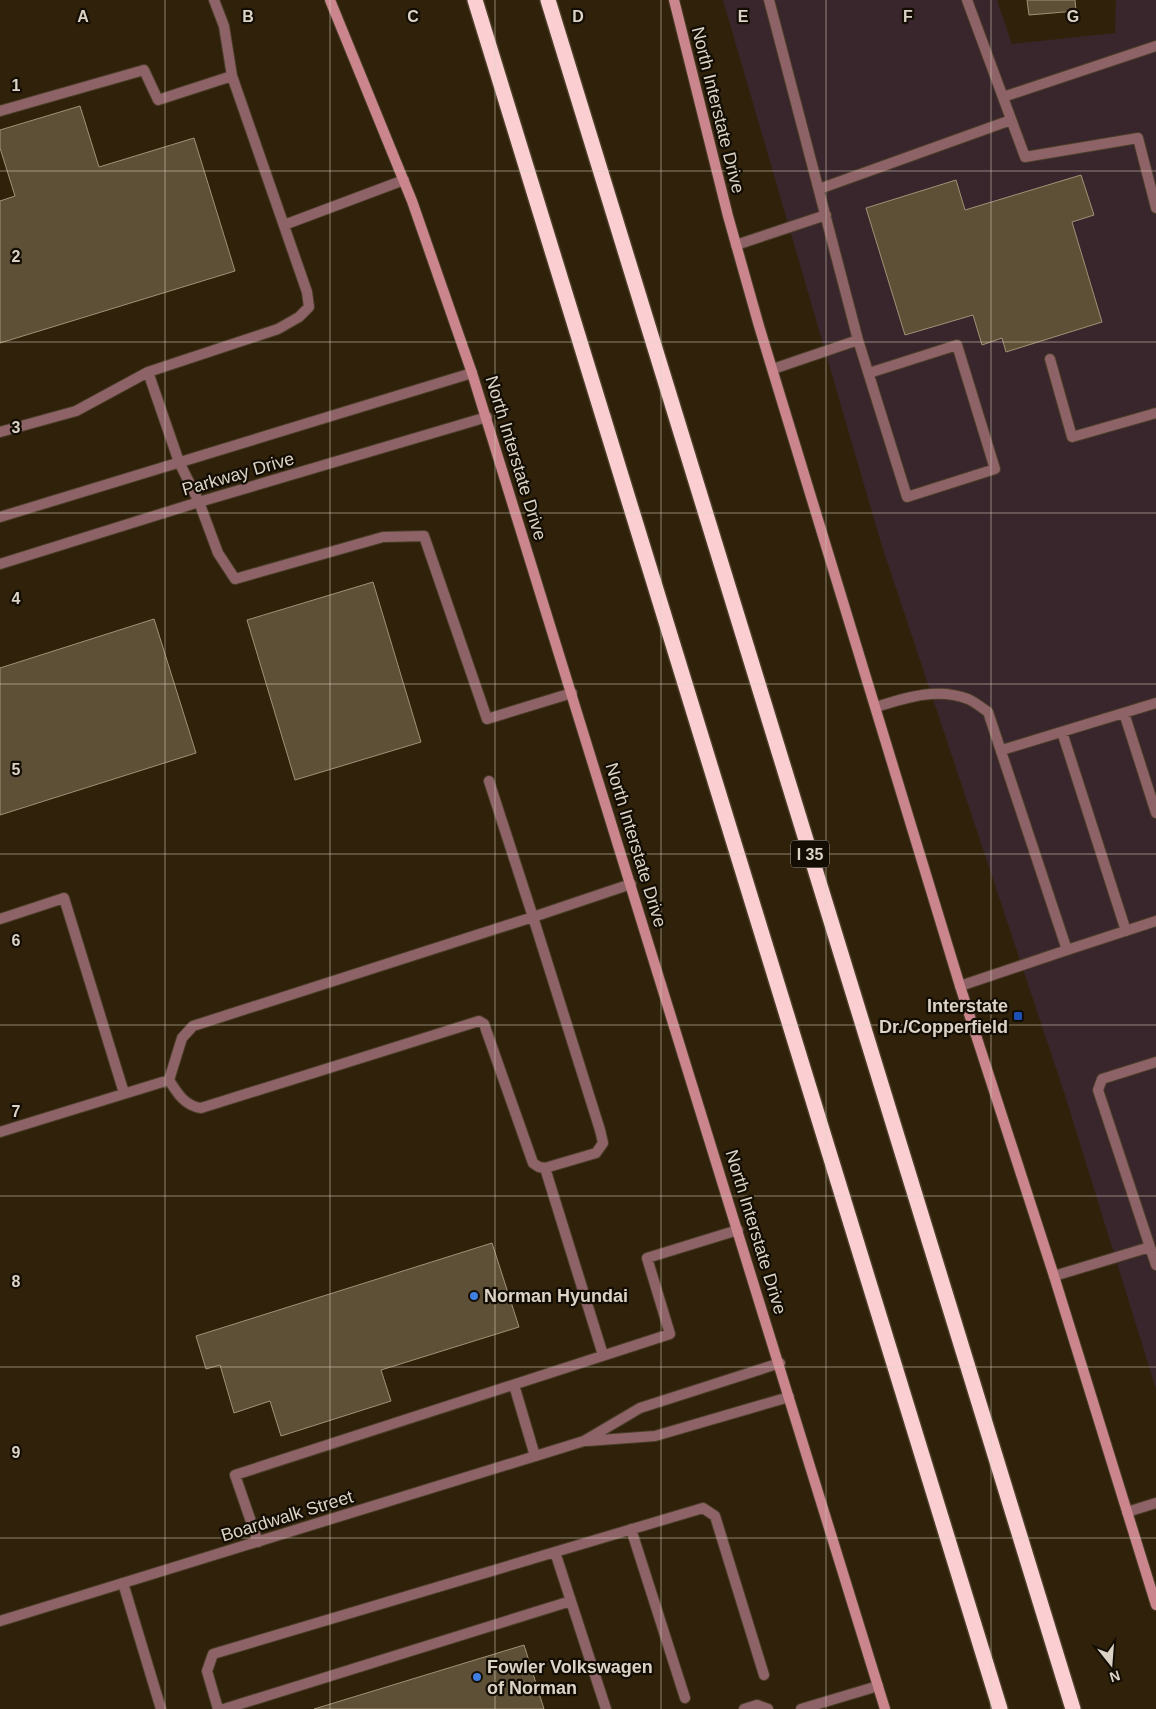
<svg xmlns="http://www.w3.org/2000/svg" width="1156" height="1709" viewBox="0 0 1156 1709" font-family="Arial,sans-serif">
	<rect width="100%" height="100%" fill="#30220a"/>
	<path fill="#39262c" d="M723 0H997L1012 44 1115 33 1116 0H1156V1389L1064 1092 881 543Z"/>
	<path fill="#5e5037" stroke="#a19176" d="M1027 0H1075L1076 11 1029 15Z
		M80 106 99 167 194 138 235 271 0 343V201L15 196 0 148V130Z
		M1081 175 1094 215 1072 222 1102 322 1006 352 1002 338 982 345 973 315 905 335 866 208 956 180 965 210Z
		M373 582 421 742 295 780 247 620Z
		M154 619 196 753 0 815V668Z
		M492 1243 519 1327 381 1370 391 1401 281 1436 270 1401 234 1413 220 1365 206 1369 196 1336Z
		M524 1645 544 1709H314Z"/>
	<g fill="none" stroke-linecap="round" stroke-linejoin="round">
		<g stroke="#4b3e28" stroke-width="12">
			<path id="service" d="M214 0 224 26 232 76 307 292 309 307 299 317 278 329 148 372 179 462 199 502 218 553 235 579 383 537 424 536 487 719 572 693
				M769 0 858 340 773 369
				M967 0 1025 157 1138 138 1156 208
				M1003 97 1156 46
				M0 111 144 70 158 100 232 76
				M819 189 1011 120
				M284 225 404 180
				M736 245 826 215
				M858 340 907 497 995 469 957 345 869 373
				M1050 359 1072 437 1156 413
				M0 432 76 411 148 372
				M876 707C905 698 937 687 968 699 975 702 982 708 988 712L1067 950 960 986
				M1124 713 1156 813
				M1062 732 1126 931
				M1002 750 1156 703
				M0 919 64 898 124 1093
				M1067 950 1156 921
				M169 1080 182 1038 193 1026 533 917 489 781
				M0 1132 169 1080C177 1093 185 1106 201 1108L479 1021 484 1024 533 1163 539 1167 545 1168 596 1153 603 1143 600 1130 533 917 631 884
				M545 1168 603 1355
				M1150 1247 1098 1090 1102 1079 1156 1062
				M1054 1276 1150 1247 1156 1265
				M514 1385 535 1456
				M631 1529 685 1698
				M258 1542 235 1475 670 1334 647 1258 738 1230
				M555 1552 703 1508 715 1516 764 1675
				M123 1583 161 1709
				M218 1709 207 1671 213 1654 555 1552 606 1709
				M224 1709 571 1601
				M744 1709 757 1705 768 1709
				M801 1709 878 1686"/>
		</g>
		<g stroke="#4b3e28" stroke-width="12">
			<path id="minor" d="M1127 1512 1156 1503"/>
		</g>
		<g stroke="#4b3e28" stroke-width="12">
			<path id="tertiary" d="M0 517 472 373
				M0 564 199 502 487 417
				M587 1441 655 1436 789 1397
				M0 1621 584 1441 640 1408 780 1363"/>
		</g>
		<g stroke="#4b3e28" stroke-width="12">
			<path id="secondary" d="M330 0 412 201 472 373 885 1709
				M674 0 728 216 759 326 960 986 1054 1276 1156 1605"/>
		</g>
		<g stroke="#4b3e28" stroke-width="18">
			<path id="motorway" d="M475 0 1000 1709
				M548 0 1073 1709"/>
		</g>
		<use href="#service" stroke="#8e6367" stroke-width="10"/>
		<use href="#minor" stroke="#8e6367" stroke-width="10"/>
		<use href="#tertiary" stroke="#8e6367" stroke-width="10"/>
		<use href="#secondary" stroke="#ca868c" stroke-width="10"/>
		<use href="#motorway" stroke="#fbcfd2" stroke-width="15"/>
	</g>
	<path fill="none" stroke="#dbd3c5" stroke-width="1" stroke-opacity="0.55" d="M165 0V1709M330 0V1709M495 0V1709M661 0V1709M826 0V1709M991 0V1709M0 171H1156M0 342H1156M0 513H1156M0 684H1156M0 854H1156M0 1025H1156M0 1196H1156M0 1367H1156M0 1538H1156"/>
	<rect fill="#1a4fb4" stroke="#130d04" stroke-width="2" x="1013" y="1011" width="10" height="10" rx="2.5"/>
	<g fill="#3f7fe0" stroke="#130d04" stroke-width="2">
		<circle cx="474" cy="1296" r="5"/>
		<circle cx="477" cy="1677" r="5"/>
	</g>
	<g text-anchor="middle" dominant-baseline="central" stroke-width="4.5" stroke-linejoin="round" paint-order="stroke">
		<rect fill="#130d04" stroke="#9f988b" stroke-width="1" x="791" y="840.5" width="38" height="27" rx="4"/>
		<g font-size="16" font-weight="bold" fill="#dbd3c5">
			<text x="810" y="854">I 35</text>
		</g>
		<g font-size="18" fill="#dbd3c5" stroke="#130d04">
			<text transform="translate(718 110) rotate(76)">North Interstate Drive</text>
			<text transform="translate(516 458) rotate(73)">North Interstate Drive</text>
			<text transform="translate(238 474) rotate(-16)">Parkway Drive</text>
			<text transform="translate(636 845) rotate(73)">North Interstate Drive</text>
			<text transform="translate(756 1232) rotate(73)">North Interstate Drive</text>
			<text transform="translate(287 1516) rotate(-17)">Boardwalk Street</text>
		</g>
		<g font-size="18" font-weight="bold" fill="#dbd3c5" stroke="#130d04" text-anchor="start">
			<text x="1008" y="1006" text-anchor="end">Interstate<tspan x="1008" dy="21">Dr./Copperfield</tspan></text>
			<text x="484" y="1296">Norman Hyundai</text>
			<text x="487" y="1667">Fowler Volkswagen<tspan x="487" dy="21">of Norman</tspan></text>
		</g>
	</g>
	<g font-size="16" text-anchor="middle" font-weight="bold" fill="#dbd3c5" stroke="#130d04" stroke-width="4.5" stroke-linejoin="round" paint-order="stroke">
		<text x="83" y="22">A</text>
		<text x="248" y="22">B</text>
		<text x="413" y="22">C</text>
		<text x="578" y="22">D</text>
		<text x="743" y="22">E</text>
		<text x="908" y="22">F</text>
		<text x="1073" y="22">G</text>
		<text x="16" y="91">1</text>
		<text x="16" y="262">2</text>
		<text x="16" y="433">3</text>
		<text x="16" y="604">4</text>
		<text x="16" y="775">5</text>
		<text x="16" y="946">6</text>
		<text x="16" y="1117">7</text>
		<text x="16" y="1287">8</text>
		<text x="16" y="1458">9</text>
	</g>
	<g transform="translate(1111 1664) rotate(163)" stroke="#130d04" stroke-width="4" paint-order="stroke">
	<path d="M0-4L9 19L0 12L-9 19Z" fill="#dbd3c5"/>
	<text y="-8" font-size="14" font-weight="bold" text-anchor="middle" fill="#dbd3c5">N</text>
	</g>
</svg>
